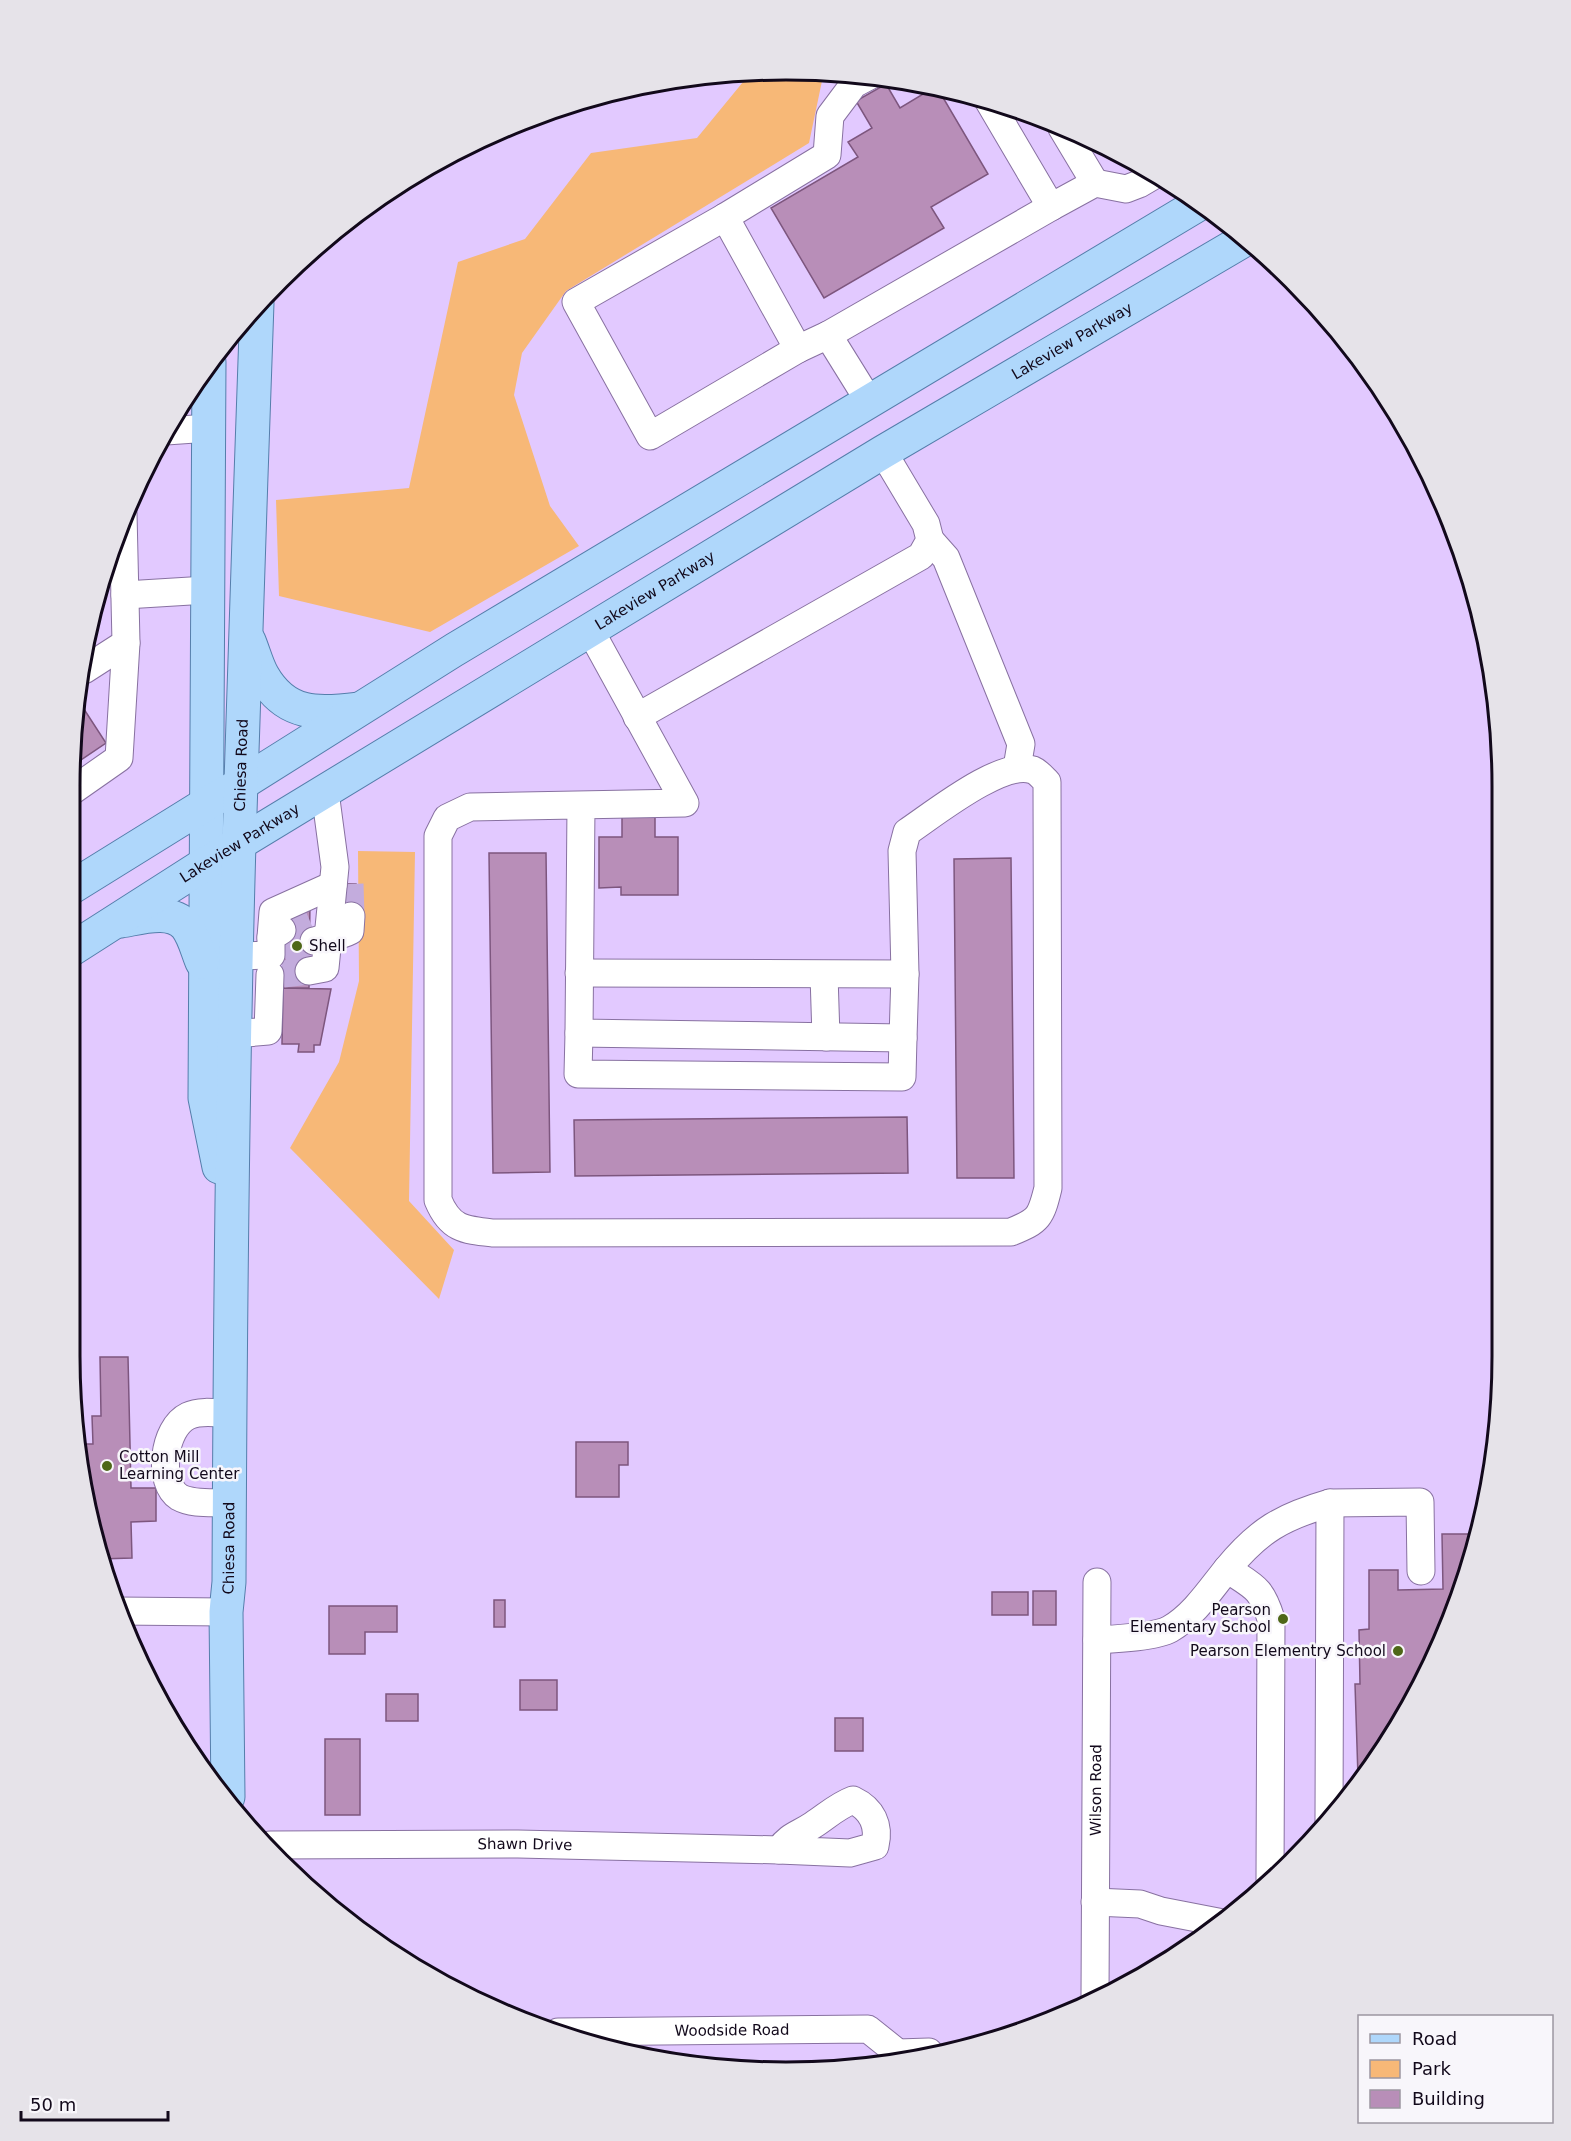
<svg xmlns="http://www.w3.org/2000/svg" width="1571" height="2141" viewBox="0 0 1571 2141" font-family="'DejaVu Sans',sans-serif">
	<rect width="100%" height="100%" fill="#e2c9ff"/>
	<path fill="#f7b877" d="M752 71 836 74 822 81 809 143 566 291 522 353 514 395 550 506 579 546 430 632 279 596 276 500 409 488 458 262 525 239 591 153 697 138Z
		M358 851 415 852 409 1201 454 1250 439 1299 290 1148 339 1062 359 981Z"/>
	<path fill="#b88eb8" stroke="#7d567e" stroke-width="1.5" d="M886 84 900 108 933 88 938 89 988 174 931 207 944 228 824 298 771 208 858 157 848 142 872 128 856 101Z
		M80 703 106 743 72 766Z
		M622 812H655V837H678V895H621V887L599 888V837H622Z
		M489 853H546L550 1172 493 1173Z
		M1011 858 1014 1178H957L954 859Z
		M339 884H356L357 916H339Z
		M310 899 309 988H283L284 914Z
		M283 988 331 989 320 1045H314V1052H298L299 1044H282Z
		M907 1117 908 1173 575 1176 574 1120Z
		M100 1357H128L131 1488H156V1521L131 1522 132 1558 99 1559 94 1541 81 1444H93L92 1416H101Z
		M576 1442H628V1465H619V1497H576Z
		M1442 1534H1479L1428 1673 1358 1777 1355 1684H1360L1359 1630 1369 1629V1570H1398V1590L1443 1589Z
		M1033 1591H1056V1625H1033Z
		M992 1592H1028V1615H992Z
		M494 1600H505V1627H494Z
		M329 1606H397V1632H365V1654H329Z
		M138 1656H147V1674Z
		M520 1680H557V1710H520Z
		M386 1694H418V1721H386Z
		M835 1718H863V1751H835Z
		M325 1739H360V1815H325Z"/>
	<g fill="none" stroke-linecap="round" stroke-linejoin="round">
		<path stroke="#c3acdd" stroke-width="27" stroke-dasharray="27 14" stroke-linecap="butt" d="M350 884 351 916
			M284 929 310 918
			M283 951 310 942
			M283 974 309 971"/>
		<g stroke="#8871a1" stroke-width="29">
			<g id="minor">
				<path d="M988 100 1051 207 1095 183 1126 189 1139 184 1156 174"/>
				<path d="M1062 128 1095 183"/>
				<path d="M725 217 576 302 650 436 798 349"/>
				<path d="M828 335 1051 207"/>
				<path d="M869 401 828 335 798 349 725 217 827 155 830 116 854 84 871 75"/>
				<path d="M166 431 209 428"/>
				<path d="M930 540 946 558 1021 744 1017 768"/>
				<path d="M125 595 207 590"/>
				<path d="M84 670 126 643 123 513"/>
				<path d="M637 717 921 556 930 540 926 524 883 452"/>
				<path d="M69 793 119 758 126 643"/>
				<path d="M581 806 579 1033 903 1038 905 974 902 851 907 832C934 814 1002 759 1033 770 1038 772 1043 778 1047 782L1048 1188C1041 1217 1039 1221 1011 1232L493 1233C464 1230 450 1229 438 1200V836L447 818 470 807 685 803 590 630"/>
				<path d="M271 937 273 912 333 885"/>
				<path d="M314 941C325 937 339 937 350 931L351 916"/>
				<path d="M237 956 271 955V937L282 930"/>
				<path d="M309 971 325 968 335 867 325 792"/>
				<path d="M579 973 905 974"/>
				<path d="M824 975 826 1037"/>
				<path d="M579 1033 578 1074 902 1077 903 1038"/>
				<path d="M235 1034 268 1031 270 975"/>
				<path d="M229 1503C214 1502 193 1505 179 1497 157 1483 163 1428 188 1416 200 1410 217 1413 230 1414"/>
				<path d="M1330 1503 1420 1502 1421 1571"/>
				<path d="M1227 1569C1254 1587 1261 1587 1271 1619L1270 1879"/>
				<path d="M117 1611 226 1612"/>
				<path d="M1097 1640C1114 1639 1156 1637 1170 1629 1194 1615 1210 1590 1227 1569 1259 1530 1282 1517 1330 1503L1329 1821"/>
				<path d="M853 1800C872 1809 880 1825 875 1846L850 1853 779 1850C790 1835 798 1835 813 1825 827 1816 837 1806 853 1800Z"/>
				<path id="s1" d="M270 1845 518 1844 779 1850"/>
				<path d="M1095 1902 1140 1904 1161 1911 1223 1923"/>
				<path id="s2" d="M1095 1997 1097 1582"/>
				<path id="s3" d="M558 2032 868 2029 898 2053 929 2052"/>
			</g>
		</g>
		<g stroke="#557eab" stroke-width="35">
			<g id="major">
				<path d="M209 362 205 1098 219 1167"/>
				<path d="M249 641C254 653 257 666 263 676 286 716 318 714 358 709"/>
				<path d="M69 889 206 804 241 784 454 650 1199 204"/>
				<path d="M121 921C140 918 171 908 186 926 194 936 197 950 202 962"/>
				<path id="s4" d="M69 951 205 864 883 452 1246 239"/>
				<path id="s5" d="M228 1797 226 1612 229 1582C230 1336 232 1089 239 843 244 663 251 483 257 303"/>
			</g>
		</g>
		<use href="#minor" stroke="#fff" stroke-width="27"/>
		<use href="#major" stroke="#afd7fb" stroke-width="33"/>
	</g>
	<g fill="#4e6718" stroke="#f8f6fb" stroke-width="2">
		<circle cx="297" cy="946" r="6"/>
		<circle cx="107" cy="1466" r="6"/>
		<circle cx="1283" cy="1619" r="6"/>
		<circle cx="1398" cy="1651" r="6"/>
	</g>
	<g text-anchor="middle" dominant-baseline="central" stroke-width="5" stroke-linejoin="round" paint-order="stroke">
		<g font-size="15" fill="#12091b" stroke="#f8f6fb">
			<text stroke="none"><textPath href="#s4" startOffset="1174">Lakeview Parkway</textPath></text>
			<text stroke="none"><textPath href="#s4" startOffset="688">Lakeview Parkway</textPath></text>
			<text stroke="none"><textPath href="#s5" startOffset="1032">Chiesa Road</textPath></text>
			<text stroke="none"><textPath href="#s4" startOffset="202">Lakeview Parkway</textPath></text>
			<text stroke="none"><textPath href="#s5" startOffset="249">Chiesa Road</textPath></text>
			<text stroke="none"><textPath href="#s2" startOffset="207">Wilson Road</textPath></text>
			<text stroke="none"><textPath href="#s1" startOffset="255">Shawn Drive</textPath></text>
			<text stroke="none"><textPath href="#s3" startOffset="174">Woodside Road</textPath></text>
		</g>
		<g font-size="15" fill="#12091b" stroke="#f8f6fb" text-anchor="start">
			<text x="309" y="946">Shell</text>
			<text x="119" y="1457">Cotton Mill<tspan x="119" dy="17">Learning Center</tspan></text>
			<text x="1271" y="1610" text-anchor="end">Pearson<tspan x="1271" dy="17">Elementary School</tspan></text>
			<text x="1386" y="1651" text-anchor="end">Pearson Elementry School</text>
		</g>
	</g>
	<path d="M0 0H1571V2141H0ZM786 80H786A706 706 0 0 1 1492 786V1356A706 706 0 0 1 786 2062H786A706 706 0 0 1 80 1356V786A706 706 0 0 1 786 80Z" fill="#e6e3e9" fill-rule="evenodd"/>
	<path fill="none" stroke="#12091b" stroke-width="3" d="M786 80H786A706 706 0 0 1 1492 786V1356A706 706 0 0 1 786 2062H786A706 706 0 0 1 80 1356V786A706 706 0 0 1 786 80Z"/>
	<rect x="1358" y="2015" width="195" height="108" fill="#f8f6fb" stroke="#9c97a1" stroke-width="1.5"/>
	<rect x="1370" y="2034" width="30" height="9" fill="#afd7fb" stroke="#9c97a1" stroke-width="1.5"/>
	<text x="1412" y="2045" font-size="18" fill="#12091b">Road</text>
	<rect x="1370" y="2060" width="30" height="18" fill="#f7b877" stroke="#9c97a1" stroke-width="1.5"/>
	<text x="1412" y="2075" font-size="18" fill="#12091b">Park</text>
	<rect x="1370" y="2090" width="30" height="18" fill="#b88eb8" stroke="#9c97a1" stroke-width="1.5"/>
	<text x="1412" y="2105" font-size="18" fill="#12091b">Building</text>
	<path d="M21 2111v9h147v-9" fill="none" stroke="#12091b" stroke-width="3"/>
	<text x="30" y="2111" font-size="18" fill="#12091b" stroke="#f8f6fb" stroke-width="4.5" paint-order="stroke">50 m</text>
</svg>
